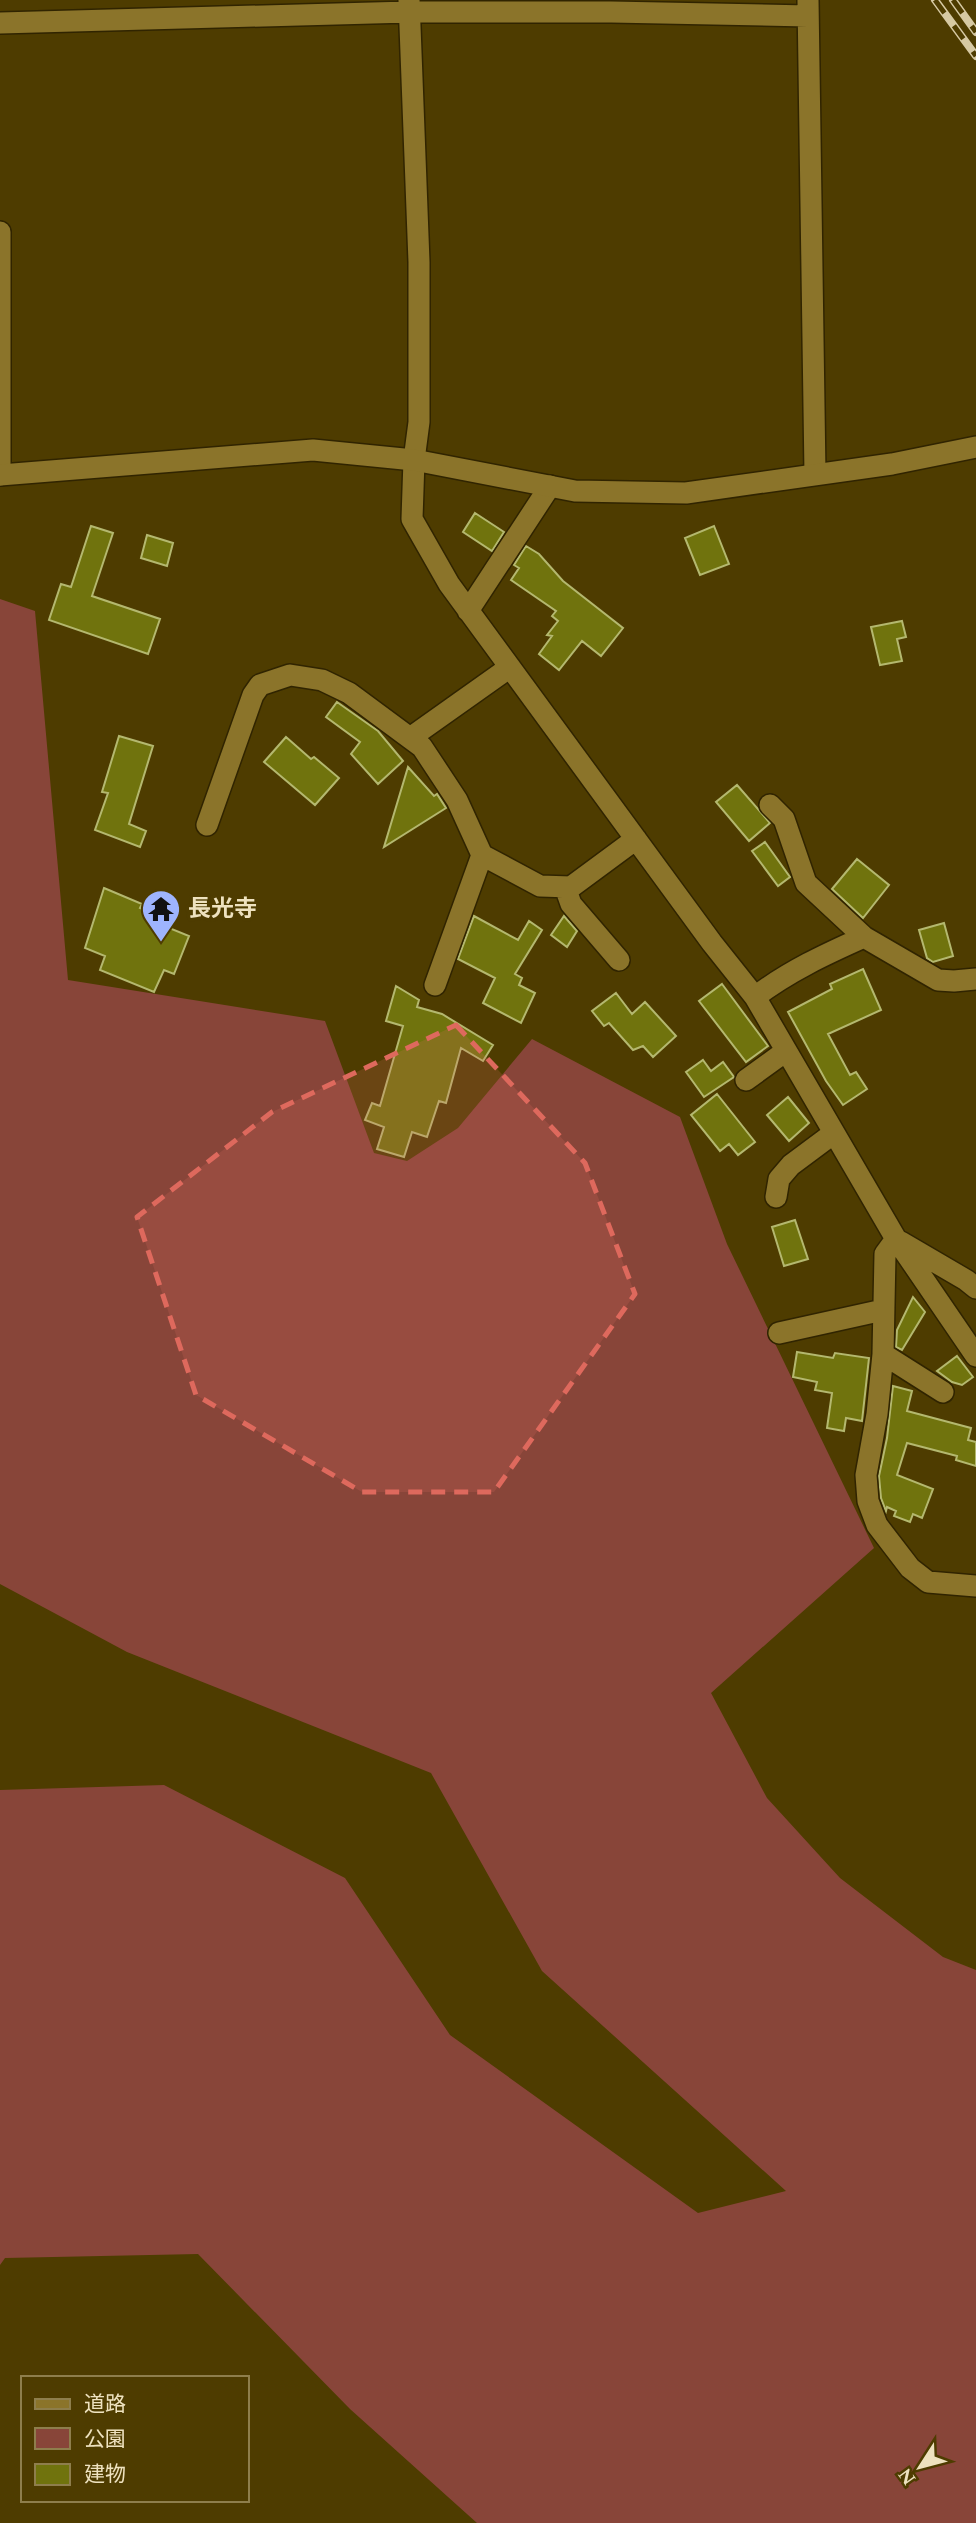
<svg xmlns="http://www.w3.org/2000/svg" width="976" height="2523" viewBox="0 0 976 2523" font-family="Spectral,'Noto Sans JP',serif">
	<rect width="100%" height="100%" fill="#4e3c00"/>
	<path fill="#884539" d="M0 599 35 611 68 980 325 1021 374 1153 407 1161 458 1128 532 1039 680 1117 727 1244 874 1548 711 1693 767 1798 840 1878 943 1957 976 1970V2523H477L350 2409 198 2254 5 2258 0 2265V1790L164 1785 345 1878 450 2035 698 2213 786 2191 542 1971 431 1773 127 1652 0 1584Z"/>
	<path fill="#70730d" stroke="#b4b86f" stroke-width="2" d="M475 513 504 532 492 551 463 532Z
		M91 526 113 533 92 596 160 619 148 654 49 620 61 584 71 587Z
		M714 526 729 564 700 575 685 538Z
		M147 535 173 543 167 566 141 558Z
		M526 546 539 554 563 581 623 628 601 656 582 641 559 670 539 654 552 636 547 635 558 621 552 616 556 611 511 580 519 568 514 565Z
		M902 621 906 637 897 639 902 661 880 665 871 627Z
		M337 702 378 731 403 761 378 784 351 754 360 742 326 717Z
		M119 736 153 746 129 824 146 831 140 847 95 830 108 793 102 792Z
		M286 737 311 759 314 757 339 778 315 805 264 762Z
		M408 767 434 796 437 794 446 808 384 847Z
		M737 785 770 823 749 841 716 802Z
		M765 842 790 877 778 886 752 851Z
		M857 859 889 885 863 918 832 889Z
		M104 888 142 904 140 908 150 912 147 919 189 936 174 974 164 970 154 992 100 970 105 956 85 948Z
		M474 916 518 940 529 921 542 930 515 974 522 978 519 985 535 993 521 1023 483 1003 495 978 458 959Z
		M564 916 577 931 567 947 551 935Z
		M944 923 953 956 933 962 927 958 919 930Z
		M863 969 881 1010 828 1034 850 1075 856 1072 867 1089 843 1105 826 1081 788 1012 832 989 830 984Z
		M722 984 768 1046 746 1062 699 1001Z
		M396 986 419 1000 417 1007 442 1014 493 1045 483 1061 461 1048 446 1103 439 1101 427 1137 412 1132 404 1157 377 1149 384 1127 365 1120 372 1103 380 1106 403 1026 386 1021Z
		M616 993 632 1014 645 1002 676 1036 653 1057 643 1046 633 1050 609 1023 604 1026 592 1011Z
		M703 1060 711 1071 723 1062 734 1077 704 1097 686 1072Z
		M717 1094 755 1142 738 1155 729 1144 720 1151 691 1115Z
		M788 1097 809 1123 789 1141 767 1115Z
		M795 1220 808 1259 784 1266 772 1227Z
		M913 1297 925 1312 902 1350 896 1347 897 1330Z
		M797 1352 833 1358 835 1353 869 1358 862 1421 846 1418 844 1431 827 1428 832 1393 815 1390 817 1382 793 1377Z
		M957 1356 973 1377 962 1385 952 1382 937 1371Z
		M893 1386 912 1391 907 1411 971 1428 968 1440 976 1442V1466L956 1460 957 1456 907 1443 897 1475 933 1489 922 1518 913 1514 910 1522 894 1516 896 1511 887 1507 886 1511 881 1498 879 1476 887 1438Z"/>
	<g fill="none" stroke-linecap="round" stroke-linejoin="round">
		<g stroke="#302400" stroke-width="24">
			<path id="street" d="M409 0 419 262V422L414 460 412 519 449 584 712 943 755 997 896 1239 976 1356
				M808 0 815 474
				M0 23 409 12H611L808 16
				M0 232V475
				M468 611 550 486
				M410 738 510 667
				M770 805 784 819 806 883 864 937
				M207 825 253 695 260 685 290 675 322 680 349 693 422 747 457 800 482 855
				M565 887 571 904 619 960
				M435 985 482 855 540 886 571 887 636 839
				M755 997C789 971 826 954 864 937L938 980 954 981 976 979
				M746 1080 786 1051
				M776 1197 779 1179 791 1165 834 1133
				M896 1239 885 1254 883 1354 877 1414 866 1475 868 1501 877 1525 910 1568 928 1582 976 1586
				M901 1242 966 1280 976 1288
				M779 1333 883 1310
				M883 1354 943 1392"/>
		</g>
		<g stroke="#302400" stroke-width="24">
			<path id="secondary" d="M0 475 313 450 414 460 575 491 686 493 892 464 976 447"/>
		</g>
		<use href="#street" stroke="#8b742a" stroke-width="21"/>
		<use href="#secondary" stroke="#8b742a" stroke-width="21"/>
		<g stroke="#d6c9a3" stroke-width="8">
			<path id="rail" d="M935 0 976 56
				M953 0 976 32"/>
		</g>
		<use href="#rail" stroke="#4e3c00" stroke-width="5" stroke-dasharray="16" stroke-linecap="butt"/>
	</g>
	<path fill="#de695d" fill-opacity="0.2" stroke="#de695d" stroke-width="5" stroke-dasharray="14 9" stroke-linejoin="round" d="M456 1025 585 1163 635 1294 494 1492H362L196 1395 137 1217 272 1112Z"/>
	<defs>
		<g id="temple-pin" transform="scale(2.0125)"><path d="M0 17L-7.5 6A9.5 9.5 0 1 1 7.5 6Z" fill="#9eb4fd" stroke="#4e3c00"/><path d="M0-6L5-2H3V0L6.5 2.5H4V6H1.5V3h-3V6H-4V2.5H-6.5L-3 0V-2H-5Z" fill="#111"/></g>
	</defs>
	<g fill-rule="evenodd">
		<use href="#temple-pin" x="161" y="909"/>
	</g>
	<g text-anchor="middle" dominant-baseline="central" stroke-width="7" stroke-linejoin="round" paint-order="stroke">
		<g font-size="23" font-weight="bold" fill="#eee2bf" stroke="#4e3c00" text-anchor="start">
			<text x="188" y="909">長光寺</text>
		</g>
	</g>
	<rect x="21" y="2376" width="228" height="126" fill="#4e3c00" stroke="#8e7e4c" stroke-width="2"/>
	<rect x="35" y="2399" width="35" height="10" fill="#8b742a" stroke="#8e7e4c" stroke-width="2"/>
	<text x="84" y="2411" font-size="21" fill="#eee2bf">道路</text>
	<rect x="35" y="2428" width="35" height="21" fill="#884539" stroke="#8e7e4c" stroke-width="2"/>
	<text x="84" y="2446" font-size="21" fill="#eee2bf">公園</text>
	<rect x="35" y="2464" width="35" height="21" fill="#70730d" stroke="#8e7e4c" stroke-width="2"/>
	<text x="84" y="2481" font-size="21" fill="#eee2bf">建物</text>
	<g transform="translate(920 2467) rotate(234)" stroke="#4e3c00" stroke-width="5" paint-order="stroke">
	<path d="M0-5L12 26L0 18L-12 26Z" fill="#eee2bf"/>
	<text y="-10" font-size="19" font-weight="bold" text-anchor="middle" fill="#eee2bf">N</text>
	</g>
</svg>
